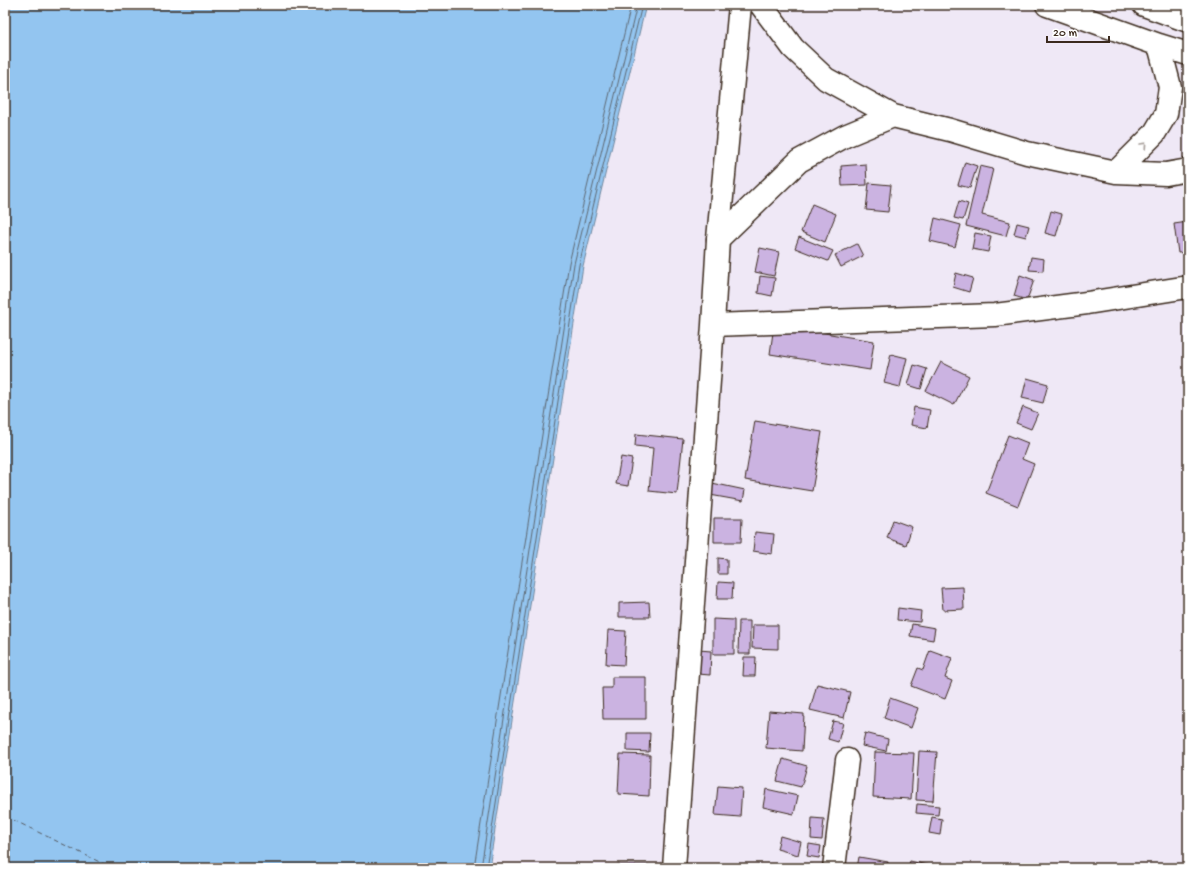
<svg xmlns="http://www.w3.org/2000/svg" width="1193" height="873" viewBox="0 0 1193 873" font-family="'Gochi Hand',sans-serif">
	<rect width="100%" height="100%" fill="#efe8f6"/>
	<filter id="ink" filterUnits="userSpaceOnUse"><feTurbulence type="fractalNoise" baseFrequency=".025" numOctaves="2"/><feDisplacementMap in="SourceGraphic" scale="8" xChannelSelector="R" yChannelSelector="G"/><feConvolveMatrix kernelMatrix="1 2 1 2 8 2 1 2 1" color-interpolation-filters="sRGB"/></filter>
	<g filter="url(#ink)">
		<path fill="#93c5f0" stroke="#70879c" d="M5 5H646L583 266 489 868H5Z"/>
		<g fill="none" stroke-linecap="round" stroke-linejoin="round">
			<path stroke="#5e6872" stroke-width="1" d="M474 868 569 263 631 5
				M481 868 574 264 637 5
				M486 868 579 265 642 5"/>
			<path stroke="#55585d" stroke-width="1" stroke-dasharray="5 4" stroke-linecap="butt" d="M5 816 112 868"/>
		</g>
		<path fill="#cbb3e1" stroke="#3b2a1e" d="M965 162 977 166 970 188 958 185Z
			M866 164 867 185 842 186 841 166Z
			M980 166 993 169 982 215 1010 222 1006 236 966 226Z
			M869 183 891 185 888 212 866 210Z
			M959 201 968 204 963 220 954 218Z
			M812 204 836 214 825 242 801 232Z
			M1051 211 1062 214 1056 236 1045 233Z
			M935 218 961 225 955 247 930 241Z
			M1188 222V252L1178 253 1174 224Z
			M1017 223 1029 226 1026 237 1014 234Z
			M975 233 991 236 988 252 972 249Z
			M799 237 833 251 828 261 795 248Z
			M857 244 863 256 841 267 835 255Z
			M760 248 779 252 774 276 755 272Z
			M1031 257 1044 259 1043 271 1029 270Z
			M956 273 973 278 969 292 953 287Z
			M1020 275 1034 280 1027 300 1014 296Z
			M760 276 775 278 772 296 758 293Z
			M774 325 874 341 870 370 770 354Z
			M891 354 907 358 900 387 884 383Z
			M941 362 969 376 954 405 926 391Z
			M914 365 927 369 921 389 908 385Z
			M1027 378 1048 384 1043 403 1022 398Z
			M914 407 930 410 927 428 911 425Z
			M1023 407 1038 413 1031 429 1016 423Z
			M755 421 822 432 812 491 745 480Z
			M636 434 683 439 677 494 649 491 653 448 635 446Z
			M1008 435 1028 443 1022 459 1034 464 1018 506 986 493Z
			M621 457 632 459 628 486 616 484Z
			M712 483 745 490 743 501 710 495Z
			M714 518H742L741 542H714Z
			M893 520 912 527 906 545 887 538Z
			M755 532 774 534 772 554 753 551Z
			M718 558 727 559V574H718Z
			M718 582 733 583 732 599H717Z
			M963 587 964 609 943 610 941 588Z
			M649 602 650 617H619V603Z
			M898 608 921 611 920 622 897 620Z
			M713 619 734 620V654H713Z
			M739 621H750V654H738Z
			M912 624 935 628 933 640 910 636Z
			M753 625H778V649L752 648Z
			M608 630 626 631 624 665 606 664Z
			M699 650 711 651 710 675 698 674Z
			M930 650 952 658 945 678 952 681 945 699 911 686 918 668 923 670Z
			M744 657H756L755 676H743Z
			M612 677H646V719H603L602 688H612Z
			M817 684 850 692 844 718 810 710Z
			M890 698 918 708 911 728 884 718Z
			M769 711 804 714 802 751 766 748Z
			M833 721 843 723 838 742 828 739Z
			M627 733H650L649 752 627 751Z
			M865 733 888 739 886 751 862 746Z
			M919 751 937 752 933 801 916 800Z
			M875 752 914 753 911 799 873 797Z
			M620 754 650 755 649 796 618 794Z
			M783 759 807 766 801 787 777 781Z
			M718 786 742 788 740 817 715 815Z
			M766 789 798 796 794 814 763 807Z
			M917 804 939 806 938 815 916 813Z
			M932 817 942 819 940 835 929 833Z
			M812 818 824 819 822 840 811 839Z
			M780 836 801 842 798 855 777 849Z
			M809 844 821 846 819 858 807 856Z
			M859 857 888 862 887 868H857Z
			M910 861 931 866 930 868H908Z
			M617 865H647V868H617Z
			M797 865H813V868H797Z
			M744 866 759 867V868H744Z"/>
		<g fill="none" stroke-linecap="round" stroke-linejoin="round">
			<g stroke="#3b2a1e" stroke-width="25">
				<path id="minor" d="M713 325 995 315 1087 303 1188 287
					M674 868 713 325 718 239 740 5
					M834 868 847 760"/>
			</g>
			<g stroke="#3b2a1e" stroke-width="25">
				<path id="major" d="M761 5 793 48 826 79 893 116
					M1047 5 1159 45 1188 54
					M1144 5 1188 21
					M1116 172 1154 134 1166 114 1170 87 1159 45
					M718 239 799 161 845 136 893 116 950 130 1027 153 1116 172 1166 174 1188 170"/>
			</g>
			<use href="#minor" stroke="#fff" stroke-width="22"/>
			<use href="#major" stroke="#fff" stroke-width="22"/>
		</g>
		<defs><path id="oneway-chevron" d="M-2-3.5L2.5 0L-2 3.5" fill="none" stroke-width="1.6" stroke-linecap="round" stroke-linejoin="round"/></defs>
		<use stroke="#a79f9a" href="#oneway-chevron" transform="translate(1144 145) rotate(-47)"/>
	</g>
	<rect width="1193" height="873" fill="none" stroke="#fff" stroke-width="20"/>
	<rect x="10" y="10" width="1173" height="853" fill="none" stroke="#3b2a1e" stroke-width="1.5" filter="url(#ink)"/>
	<path d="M1047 36v6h62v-6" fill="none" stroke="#3b2a1e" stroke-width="2"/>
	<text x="1053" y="36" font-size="12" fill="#3b2a1e" stroke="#ffffff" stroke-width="3" paint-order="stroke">20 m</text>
</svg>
